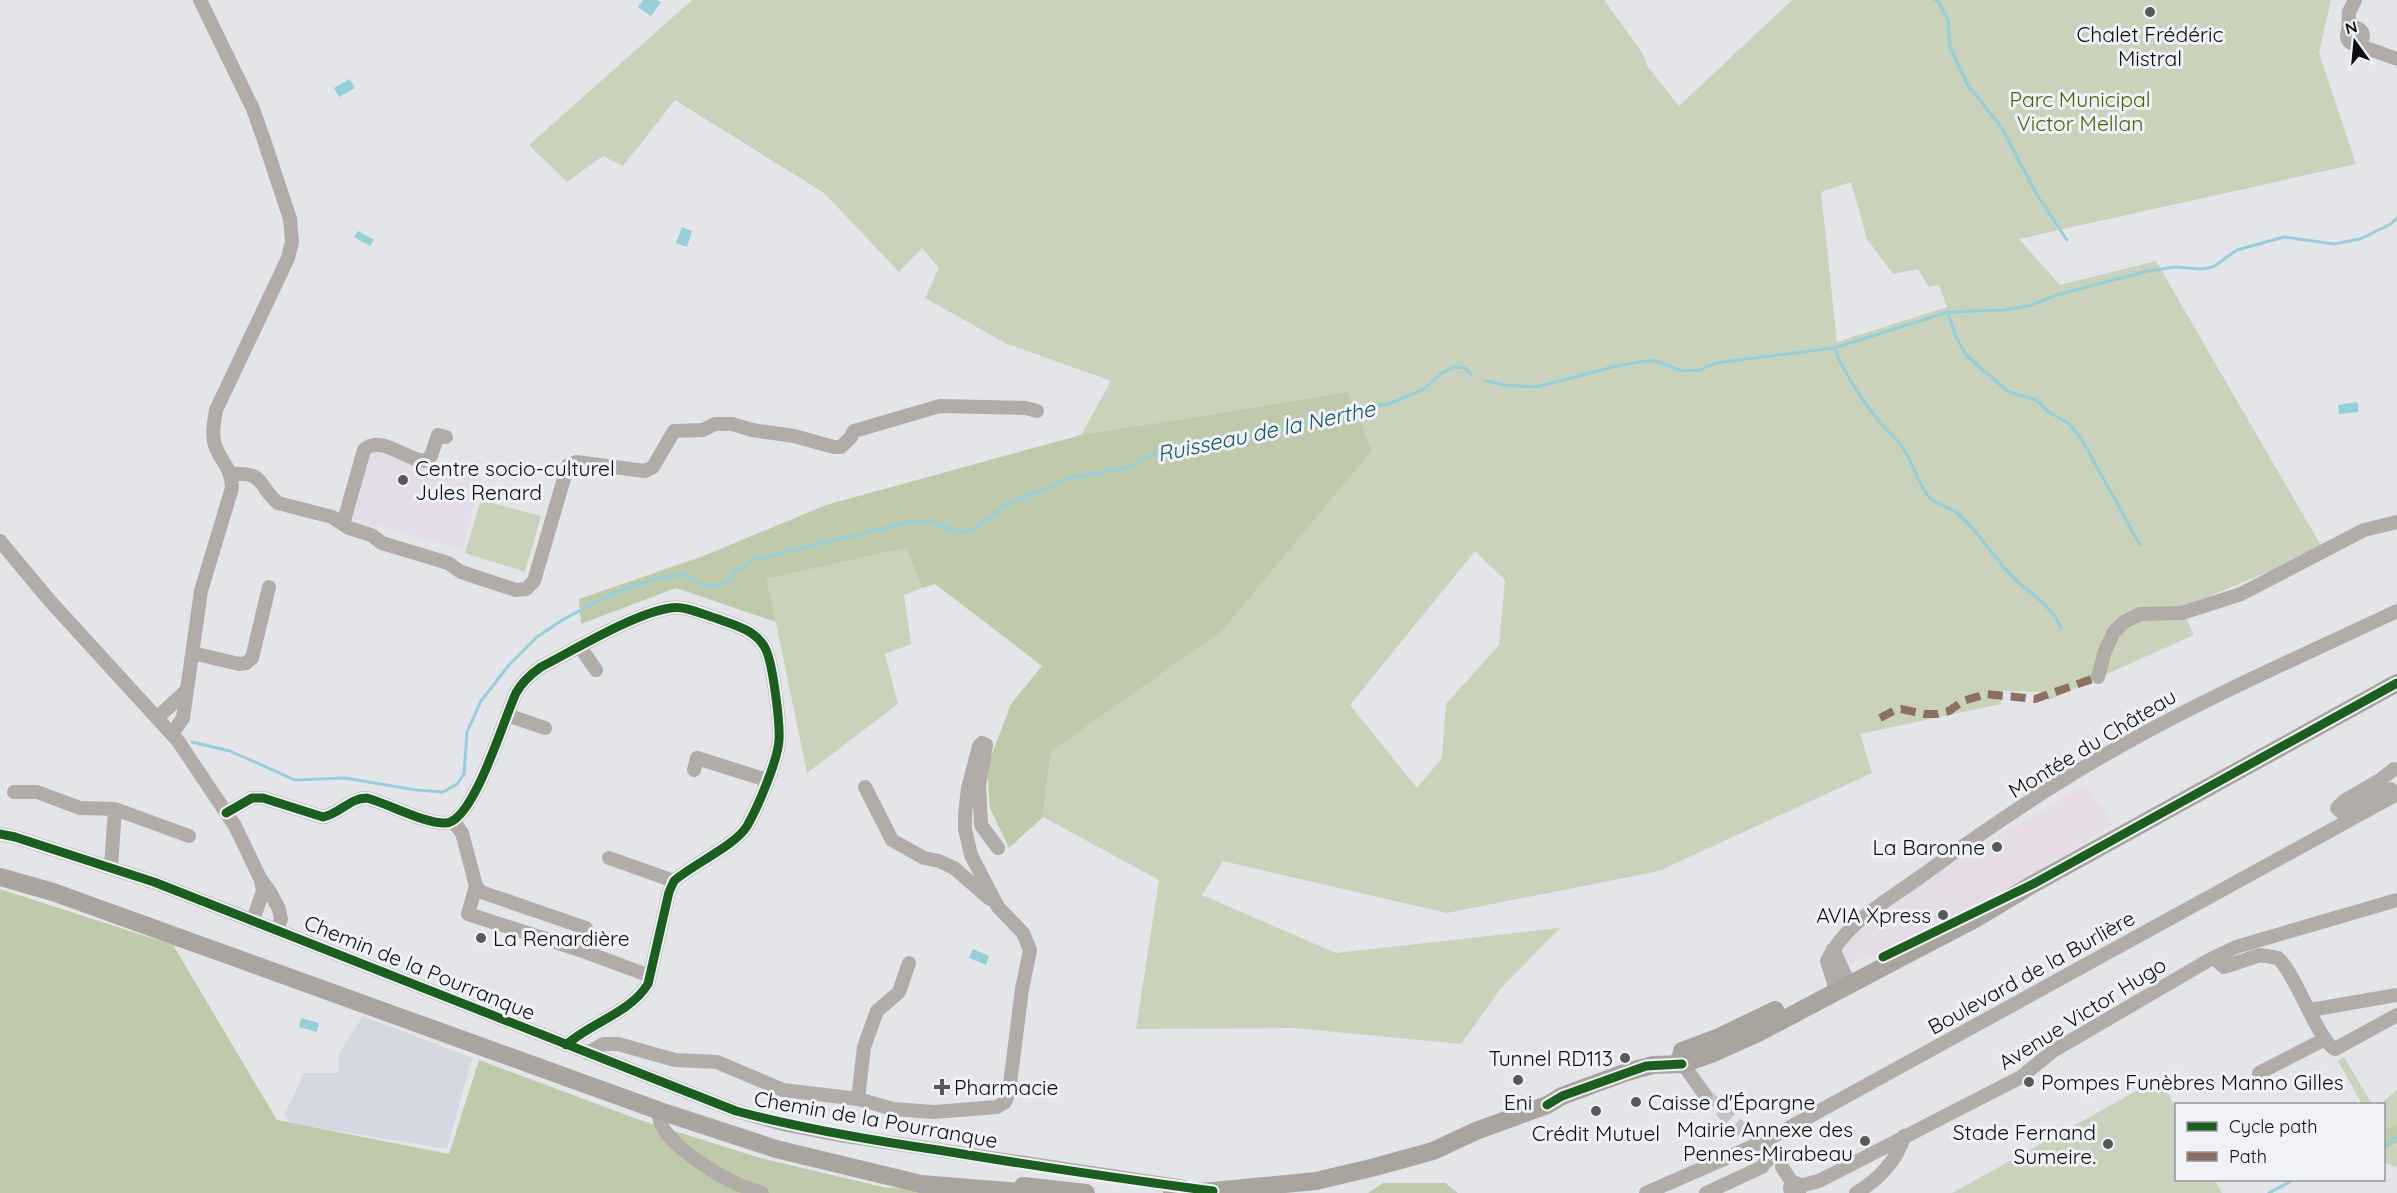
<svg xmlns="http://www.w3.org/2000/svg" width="2397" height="1193" viewBox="0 0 2397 1193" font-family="Quicksand,sans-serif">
	<rect width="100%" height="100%" fill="#e4e5e9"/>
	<path fill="#e6dce6" d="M2086 784 2114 825 2004 890 1885 951 1850 964 1839 949 1928 878Z"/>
	<path fill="#d6d8e1" d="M363 1016 472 1058 447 1149 289 1123 285 1114 304 1073H338L339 1053Z"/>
	<path fill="#e4dce8" d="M376 449 428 471 481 478 462 550 352 518 369 453Z"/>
	<path fill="#cad2bc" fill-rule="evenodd" d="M692 0H1604L1643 54 1647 66 1679 106 1792 0H2331L2319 53 2356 164 2019 239 2060 285 2156 261 2323 549 2181 608 2194 635 2049 700 2043 692 2001 691V704L1860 734 1872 773 1659 871 1447 913 1223 861 1202 895 1336 953 1560 928 1501 988 1461 1044 1295 1028 1136 1029 1159 880 1043 817 1051 752 1222 631 1348 392 1081 435 1111 381 1005 343 925 298 939 268 922 248 899 272 824 193 675 100 623 166 603 156 567 182 529 145ZM1851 182 1867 239 1893 274 1918 269 1929 287 1939 285 1947 307 1837 342 1821 192ZM1475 551 1505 580 1499 645 1446 704 1442 758 1417 788 1350 705Z
		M481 500 541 516 525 572 465 553Z
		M906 548 922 588 904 595 911 644 885 654 898 704 807 773 767 579Z
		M2344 1057 2372 1104H2362L2338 1061Z
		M2160 1078 2176 1109V1180H2215L2222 1193H1952Z
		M2397 1090V1122L2384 1131V1104H2380Z
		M2396 1144 2397 1147V1168L2384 1162V1150Z"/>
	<path fill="#bfcaac" d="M1348 392 1372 450 1222 631 1051 752 1043 817 1009 848 990 808 987 767 1011 704 1042 666 935 584 922 588 906 548 767 579 776 622 676 588 581 624 579 599 706 555 826 505 1081 435Z
		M0 889 173 945 277 1120 449 1154 479 1060 640 1120 757 1157 882 1187 955 1193H0Z
		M2397 1122V1143L2384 1150V1131Z
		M1383 1183H1445L1458 1193H1368Z"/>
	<path fill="#96ced9" d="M643 0H657L661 2 651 16 638 7Z
		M350 79 355 88 339 97 334 88Z
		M682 227 692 231 687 247 676 243Z
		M358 231 374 240 370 246 354 237Z
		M2356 402 2358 404V412L2339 414 2338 405Z
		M973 949 989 956 986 965 969 958Z
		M301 1018 319 1023 317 1032 299 1027Z"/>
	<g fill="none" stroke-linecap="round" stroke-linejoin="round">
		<path stroke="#96ced9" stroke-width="3" d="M1935 0 1939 3 1948 20 1950 47 1967 84 2002 128 2037 195 2067 240
			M1948 312 1956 337 1966 355 2007 391 2036 400 2049 412 2068 423 2081 438 2140 545
			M1834 348C1844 371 1856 391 1871 411 1881 426 1897 437 1906 453 1915 467 1918 485 1929 497 1936 504 1949 507 1957 513 1980 532 1993 558 2014 578 2030 594 2052 606 2061 628
			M1486 381 1504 385 1536 387 1617 366 1652 360 1683 371 1700 370 1715 363 1834 348 1948 312 2003 310 2032 305 2056 295 2148 271 2175 267 2201 269 2213 267 2237 250 2284 237 2334 244 2360 239 2391 224 2397 218
			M192 742 230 751 295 780 345 778 416 790 443 792 457 784 464 774 467 732 481 701 509 665 537 637 564 619 608 596 657 578 684 575 702 584 715 586 727 582 739 569 753 560 910 522 930 521 955 531 968 532 976 528 1004 506 1069 478 1126 468 1163 449 1189 445 1210 446 1357 409 1388 404 1424 389 1440 374 1454 367 1465 368 1471 374
			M2384 1143H2389L2397 1137
			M2269 1193 2293 1180"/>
		<path stroke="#c3c4c8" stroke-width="14" stroke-dasharray="14 7" stroke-linecap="butt" d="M1705 1095 1782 1167"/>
		<path stroke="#b1aca7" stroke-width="14" d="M2347 36a8 8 0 1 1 16 0a8 8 0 1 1-16 0Z
			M2348 33 2349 12 2355 0
			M2355 44 2397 59
			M231 474C267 472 257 486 278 503L332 517 349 528 371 535 382 543 448 563 461 572 516 590 526 589 534 581 568 465 576 462 645 471 653 467 674 431 703 430 715 424H732L752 430 794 436 834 447H841L851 437 854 431 940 406 1026 408 1037 411
			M343 524 364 450C380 434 406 460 425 461L431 456 438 435 446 437
			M0 541 50 601 178 741 235 826 260 878 270 892 279 909 281 919 277 930
			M580 647 596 670
			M193 653 239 664 246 663 252 658 269 587
			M2098 677 2105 651 2114 632 2124 622 2140 614 2182 613 2241 594 2364 530 2397 522
			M507 715 545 728
			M158 717 186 691
			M172 734 183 718 201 591 232 488C231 466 223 465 216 448 211 436 214 422 216 410L288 258 292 242 290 219 264 140 253 109 200 0
			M694 770 697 758 767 780
			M865 787 892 840 924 858 939 861 954 868 990 899
			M2391 789 2344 811 2341 812 2337 808 2344 801 2380 780 2394 769
			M14 792H37L80 808 115 809 189 836
			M226 813 252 798H263L323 817C340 814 349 798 367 798 389 804 425 824 446 823 474 821 504 718 516 693 522 682 531 674 541 667 576 649 633 614 670 608 685 605 704 615 718 619 735 625 754 630 764 646 773 659 780 724 779 740 778 760 757 809 747 826 735 846 693 864 674 881L669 892 648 984C630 1013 592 1022 566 1045
			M453 821 462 833 476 886 481 892 586 928 580 950 650 976
			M0 834 15 837 154 882 736 1111 787 1125 839 1135 1184 1187
			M609 858 674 881
			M111 867 115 809
			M476 886 468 914 580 950
			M253 920 263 891 261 880
			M1833 949 1845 975 1834 984
			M2214 958 2224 967 2260 955 2278 958C2296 974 2319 1043 2335 1049L2397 1015
			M1853 983 1833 980 1827 961C1845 923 1887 901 1920 877 1986 829 2055 782 2126 743 2214 694 2306 654 2397 611
			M2310 1010 2397 995
			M587 1053 604 1044H618L675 1060 717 1062 783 1090 858 1099 893 1109 934 1112 997 1107 1005 1102 1009 1092 1022 989 1030 950 1023 933 998 907 971 855 965 829V814L968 788 979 746 982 743 986 745 979 786 981 825 998 848
			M1678 1057 1705 1095
			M2259 1073 2325 1039
			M858 1099 864 1047 877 1011 899 992 909 963
			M660 1111C652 1135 711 1171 731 1181 740 1186 752 1189 762 1193
			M1782 1167 1793 1184
			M1790 1188a5 5 0 1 1 10 0a5 5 0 1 1-10 0Z
			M1799 1186 1819 1181 2021 1077 2053 1051 2209 960 2236 947 2397 900
			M1646 1193 1763 1142
			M1706 1193 1762 1167 1769 1157 1763 1142 2397 794
			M1856 1193C1877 1181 1898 1160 1904 1136"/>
		<path stroke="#aaa49e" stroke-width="18" d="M0 877 53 892 660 1111 776 1149 921 1184 1035 1193
			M1682 1051 1717 1038 1775 1010
			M1023 1186 1086 1193
			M1172 1193 1213 1191 1316 1181 1375 1167 1433 1151 1476 1131 1547 1105 1562 1096 1627 1072 1653 1065 1682 1064 1711 1054 1758 1033 1904 956 1975 919 2033 884 2397 683"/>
		<path stroke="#8d6e63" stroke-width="8" stroke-dasharray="15 8" stroke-linecap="butt" d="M1880 718 1895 710 1901 709 1925 714H1937L1949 711 1963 701 1986 694 2035 699 2098 677"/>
		<g stroke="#f0f2f7" stroke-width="13">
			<path id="cycleway" d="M226 813 252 798H263L323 817C340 814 349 798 367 798 389 804 425 824 446 823 474 821 504 718 516 693 522 682 531 674 541 667 576 649 633 614 670 608 685 605 704 615 718 619 735 625 754 630 764 646 773 659 780 724 779 740 778 760 757 809 747 826 735 846 693 864 674 881L669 892 648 984C630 1013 592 1022 566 1045
				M0 834 15 837 154 882 736 1111C803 1129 870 1140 938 1150 1029 1165 1121 1179 1213 1191
				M1883 957 2033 884 2397 683
				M1547 1105 1562 1096 1646 1066 1682 1064"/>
		</g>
		<use href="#cycleway" stroke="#1b5e20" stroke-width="9"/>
	</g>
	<g fill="#57585a" stroke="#f0f2f7" stroke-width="2">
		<circle cx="2150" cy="12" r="6"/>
		<circle cx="403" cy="480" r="6"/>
		<circle cx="1997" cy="847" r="6"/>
		<circle cx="1943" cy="915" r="6"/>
		<circle cx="481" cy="938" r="6"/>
		<circle cx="1625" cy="1058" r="6"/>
		<circle cx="1518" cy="1080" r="6"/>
		<circle cx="2029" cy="1082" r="6"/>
		<path d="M939 1078h6v6h6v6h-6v6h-6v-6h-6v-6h6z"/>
		<circle cx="1636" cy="1102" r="6"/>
		<circle cx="1596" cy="1111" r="6"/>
		<circle cx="1865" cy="1141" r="6"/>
		<circle cx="2108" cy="1144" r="6"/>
	</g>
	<g text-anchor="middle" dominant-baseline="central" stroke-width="6" stroke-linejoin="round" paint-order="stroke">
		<g font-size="21" fill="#0b0c0d" stroke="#f0f2f7" text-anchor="start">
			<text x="2150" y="34" text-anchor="middle">Chalet Frédéric<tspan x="2150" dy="24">Mistral</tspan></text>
			<text x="415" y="468">Centre socio-culturel<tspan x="415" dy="24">Jules Renard</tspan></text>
			<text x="1985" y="847" text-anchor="end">La Baronne</text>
			<text x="1931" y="915" text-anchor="end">AVIA Xpress</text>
			<text x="493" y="938">La Renardière</text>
			<text x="1613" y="1058" text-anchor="end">Tunnel RD113</text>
			<text x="2041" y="1082">Pompes Funèbres Manno Gilles</text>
			<text x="954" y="1087">Pharmacie</text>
			<text x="1518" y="1102" text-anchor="middle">Eni</text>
			<text x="1648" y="1102">Caisse d'Épargne</text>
			<text x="1853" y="1129" text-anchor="end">Mairie Annexe des<tspan x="1853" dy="24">Pennes-Mirabeau</tspan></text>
			<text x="2096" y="1132" text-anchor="end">Stade Fernand<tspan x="2096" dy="24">Sumeire.</tspan></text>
			<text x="1596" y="1133" text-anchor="middle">Crédit Mutuel</text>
		</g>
		<g font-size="21" fill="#4c6102" stroke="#f0f2f7">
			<text x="2080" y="99">Parc Municipal<tspan x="2080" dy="24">Victor Mellan</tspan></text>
		</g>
		<g font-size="21" fill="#0b0c0d" stroke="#f0f2f7">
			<text transform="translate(2092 743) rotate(-31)">Montée du Château</text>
			<text transform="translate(420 967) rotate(22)">Chemin de la Pourranque</text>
			<text transform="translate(2031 972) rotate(-29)">Boulevard de la Burlière</text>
			<text transform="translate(2082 1013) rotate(-32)">Avenue Victor Hugo</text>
			<text transform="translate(876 1119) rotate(10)">Chemin de la Pourranque</text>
		</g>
		<g font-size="22" font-style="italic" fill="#115761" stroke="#f0f2f7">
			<text transform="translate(1266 431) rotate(-12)">Ruisseau de la Nerthe</text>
		</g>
	</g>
	<rect x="2175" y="1103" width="210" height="78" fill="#f0f2f7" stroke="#949699" stroke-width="1.5"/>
	<rect x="2187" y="1122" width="30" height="9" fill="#1b5e20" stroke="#949699" stroke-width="1.5"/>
	<text x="2229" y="1133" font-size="18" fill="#0b0c0d">Cycle path</text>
	<rect x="2187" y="1152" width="30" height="9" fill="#8d6e63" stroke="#949699" stroke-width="1.5"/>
	<text x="2229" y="1163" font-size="18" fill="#0b0c0d">Path</text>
	<g transform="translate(2355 42) rotate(345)" stroke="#f0f2f7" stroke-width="4.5" paint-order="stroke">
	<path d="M0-4.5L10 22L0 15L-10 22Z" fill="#0b0c0d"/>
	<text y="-9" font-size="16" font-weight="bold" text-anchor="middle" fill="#0b0c0d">N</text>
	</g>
</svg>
